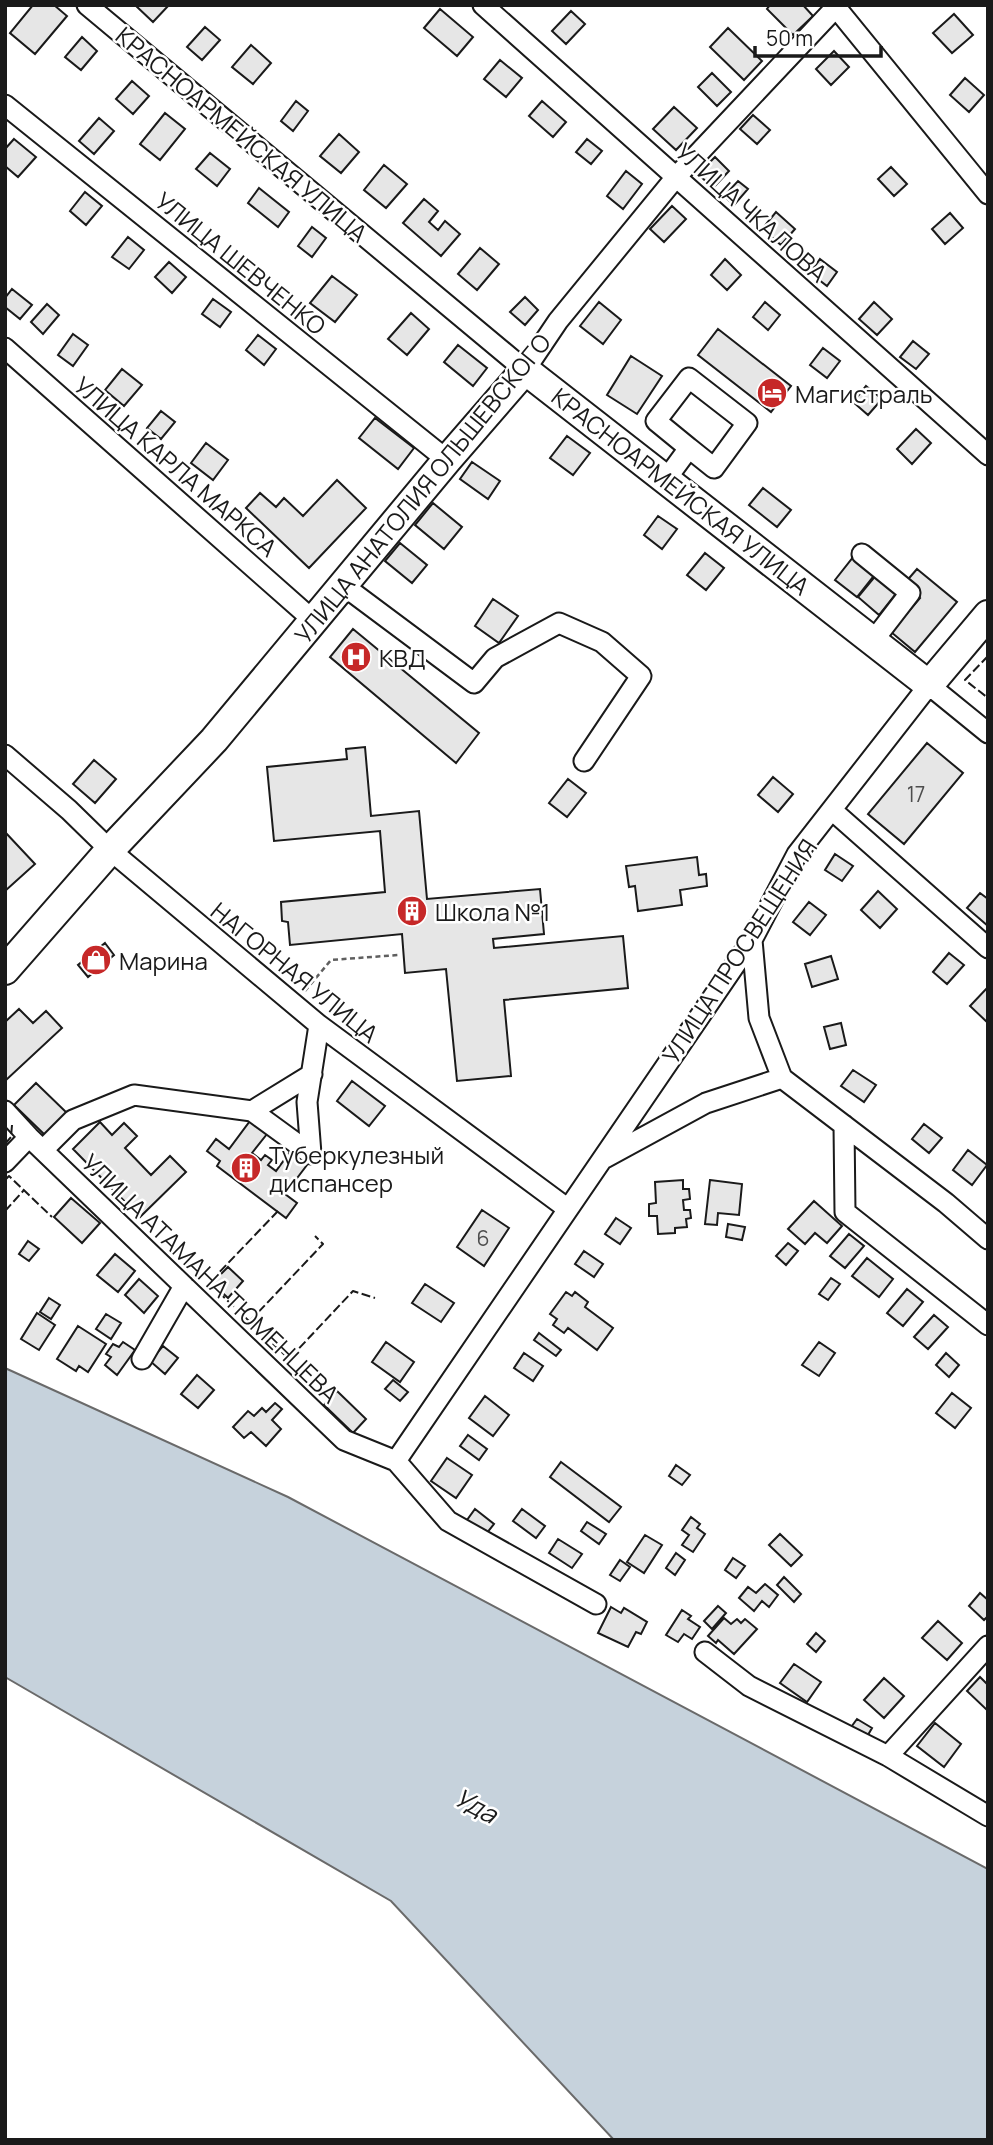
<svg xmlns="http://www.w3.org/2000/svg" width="993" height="2145" viewBox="0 0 993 2145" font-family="Manrope,sans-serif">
	<rect width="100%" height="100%" fill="#fff"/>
	<path fill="#c6d2dc" stroke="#6a6a6a" stroke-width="2" d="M5 1368 288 1497 988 1869V2140H614L391 1901 5 1677Z"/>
	<path fill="#e6e6e6" stroke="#1a1a1a" stroke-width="2" d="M33 5H54L67 16 35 54 10 33Z
		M135 5H169L153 22Z
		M770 5H803L813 16 793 35 767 9Z
		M440 9 473 37 457 56 424 28Z
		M571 11 585 24 566 44 552 31Z
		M954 14 973 35 952 53 933 33Z
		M205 27 220 40 202 60 187 47Z
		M728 28 762 61 744 80 710 47Z
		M82 37 97 51 81 70 65 57Z
		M251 45 271 63 253 84 232 67Z
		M834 51 849 67 831 85 816 69Z
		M500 60 522 78 506 97 484 79Z
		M712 73 731 92 717 106 698 87Z
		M965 78 984 95 969 112 950 95Z
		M132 81 149 96 133 114 116 99Z
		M296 101 308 111 293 131 281 121Z
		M542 101 566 122 553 137 529 116Z
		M674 107 697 128 676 150 653 129Z
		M165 113 185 129 160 160 140 144Z
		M753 115 770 130 757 144 740 129Z
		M99 118 114 131 94 154 79 141Z
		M339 134 359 152 341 173 320 156Z
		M14 139 36 157 18 177 5 166V149Z
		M587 139 602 151 591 164 576 152Z
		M210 153 230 169 217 186 196 169Z
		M715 157 729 171 713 188 698 174Z
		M384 165 407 184 386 208 364 190Z
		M891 167 907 184 894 196 878 179Z
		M626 171 642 184 623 209 607 196Z
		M738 181 748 189 734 205 724 196Z
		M259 188 289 212 278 227 248 203Z
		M85 192 102 206 86 225 70 211Z
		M424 199 438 211 429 222 438 230 445 221 460 234 441 256 403 223Z
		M672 206 686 219 664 242 650 229Z
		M776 212 795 229 781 245 762 229Z
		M950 213 963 228 945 244 932 229Z
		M312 227 326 238 312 257 298 246Z
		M128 237 144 250 129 269 112 257Z
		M480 248 499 264 477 290 458 274Z
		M725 259 741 275 727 290 711 275Z
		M820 259 837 272 827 286 810 273Z
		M169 262 186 277 172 293 155 277Z
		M332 276 357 295 335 322 310 303Z
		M12 289 32 305 20 319 5 307V298Z
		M525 297 538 310 525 325 510 312Z
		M213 299 231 312 220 327 202 314Z
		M599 302 621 320 603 344 580 326Z
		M765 302 780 315 768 330 753 317Z
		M874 302 892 319 877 335 859 319Z
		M47 304 59 315 43 334 31 322Z
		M411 313 429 329 407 355 388 339Z
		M718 329 791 386 771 412 698 355Z
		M73 334 88 345 73 366 58 355Z
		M258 335 276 349 264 365 246 350Z
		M913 341 929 354 916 369 900 357Z
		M458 345 487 368 473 386 444 362Z
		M823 348 840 361 827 378 810 365Z
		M631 356 662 376 637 414 607 395Z
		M122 369 142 385 124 406 105 390Z
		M866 386 882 399 868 415 853 402Z
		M161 411 175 422 161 439 147 428Z
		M375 418 414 448 398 469 359 438Z
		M916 429 931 443 912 464 897 449Z
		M567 436 590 453 573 475 550 458Z
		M206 443 228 460 213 480 191 463Z
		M472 462 500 481 488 499 460 479Z
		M337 480 366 508 309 568 246 508 260 493 276 507 284 498 303 516Z
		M763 488 791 510 777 527 749 505Z
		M433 503 462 527 444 549 415 525Z
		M658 516 677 529 662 549 644 535Z
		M400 543 427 565 412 583 385 561Z
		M705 553 724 568 706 590 687 575Z
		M854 556 876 573 857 597 835 580Z
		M917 569 957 602 915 652 891 632 920 598 904 584Z
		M877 574 898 591 879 615 858 597Z
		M493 599 518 616 499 643 475 626Z
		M353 629 479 733 456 763 330 657Z
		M927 743 963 773 904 844 868 814Z
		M365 747 371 816 419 811 427 899 540 889 544 934 493 939 494 948 623 936 628 988 504 1000 511 1076 457 1081 446 969 405 973 402 934 290 945 288 922 282 921 281 902 385 892 380 831 274 841 267 767 347 759 346 749Z
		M94 760 116 779 95 803 73 784Z
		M773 777 793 794 778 812 758 795Z
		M568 779 586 793 567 817 549 803Z
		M5 832 35 864 5 891Z
		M835 854 853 866 842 881 825 870Z
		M697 857 699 875 706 874 707 886 680 890 682 905 638 911 635 886 629 887 626 866Z
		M878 891 897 909 880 928 861 910Z
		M980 893 988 899V926L967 908Z
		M809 902 826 915 810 935 793 922Z
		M105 943 114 955 88 977 78 965Z
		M949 953 964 965 947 984 933 972Z
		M831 956 838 979 812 987 805 964Z
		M988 987V1021L987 1022 970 1006Z
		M19 1009 33 1023 46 1011 62 1028 5 1081V1022Z
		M841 1023 846 1045 830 1049 824 1027Z
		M853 1070 876 1085 864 1102 841 1086Z
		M352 1081 385 1106 369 1126 337 1101Z
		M36 1083 67 1113 46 1136 14 1105Z
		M250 1121 267 1134 252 1153 261 1160 265 1155 272 1160 268 1165 276 1171 290 1152 307 1165 285 1194 297 1203 286 1218 217 1166 220 1161 207 1151 216 1139 229 1149Z
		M100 1122 112 1135 124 1123 137 1136 125 1148 151 1175 170 1156 186 1172 140 1217 73 1149Z
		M924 1124 942 1138 929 1153 912 1139Z
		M968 1150 987 1165 972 1185 953 1170Z
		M683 1180V1189H689L690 1199 683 1200 684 1210H690L691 1218 686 1219 687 1227 675 1228V1233L658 1234 657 1216H649V1204L656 1203 655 1182Z
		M710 1180 742 1184 739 1215 718 1213 717 1225 705 1224Z
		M71 1198 100 1223 82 1243 54 1217Z
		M814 1201 842 1226 827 1243 815 1233 805 1244 788 1229Z
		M482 1210 509 1228 484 1266 457 1247Z
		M616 1218 631 1228 620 1244 605 1234Z
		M728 1224 745 1227 742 1240 726 1237Z
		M849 1234 864 1246 845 1268 830 1256Z
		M28 1241 39 1249 29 1261 19 1254Z
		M788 1243 798 1251 786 1265 776 1256Z
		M584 1251 603 1264 594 1277 575 1264Z
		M115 1254 135 1271 118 1292 97 1275Z
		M867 1258 893 1279 879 1297 852 1276Z
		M228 1267 243 1281 228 1298 212 1283Z
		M831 1278 840 1284 828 1300 819 1294Z
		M139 1279 158 1296 144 1313 125 1295Z
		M425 1284 454 1303 441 1322 412 1303Z
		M907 1289 923 1302 903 1326 887 1313Z
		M566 1292 572 1296 575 1292 588 1302 585 1307 613 1328 597 1350 568 1328 564 1333 553 1325 557 1319 550 1314Z
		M49 1298 60 1305 51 1319 40 1312Z
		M37 1313 55 1325 39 1350 21 1339Z
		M106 1314 121 1323 111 1339 96 1329Z
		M934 1315 948 1327 928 1349 914 1337Z
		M78 1326 106 1344 88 1372 79 1366 76 1371 57 1359Z
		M539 1333 561 1350 556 1356 534 1340Z
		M123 1342 135 1350 117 1375 105 1365 111 1357 106 1354 113 1344 119 1347Z
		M386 1342 414 1362 400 1382 372 1362Z
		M819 1342 835 1353 819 1376 802 1365Z
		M163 1346 178 1358 165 1374 150 1361Z
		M524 1353 543 1366 533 1381 514 1368Z
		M946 1353 959 1365 949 1377 936 1365Z
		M197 1375 214 1390 198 1408 181 1394Z
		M393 1380 408 1392 400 1401 385 1389Z
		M337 1391 366 1419 353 1433 324 1405Z
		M952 1393 971 1408 955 1428 936 1413Z
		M485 1396 509 1415 493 1436 469 1418Z
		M275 1403 282 1409 272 1420 281 1429 266 1446 251 1432 244 1438 233 1427 248 1411 254 1416 262 1408 266 1412Z
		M468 1435 487 1449 479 1460 460 1446Z
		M447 1458 472 1475 456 1498 431 1481Z
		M561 1462 621 1507 609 1522 550 1477Z
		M676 1465 690 1475 682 1485 669 1476Z
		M475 1509 494 1524 486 1534 467 1520Z
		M522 1509 545 1526 536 1538 513 1521Z
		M691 1517 700 1524 697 1528 705 1534 693 1552 682 1545 689 1535 682 1530Z
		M587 1522 606 1534 599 1544 581 1531Z
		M780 1534 802 1555 791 1566 769 1545Z
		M645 1535 662 1545 644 1573 627 1562Z
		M558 1539 582 1554 572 1568 549 1553Z
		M676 1553 685 1560 675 1575 666 1568Z
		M733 1558 745 1566 736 1578 725 1570Z
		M620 1560 630 1567 620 1581 610 1575Z
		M784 1577 801 1594 794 1602 777 1585Z
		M765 1584 778 1595 769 1607 762 1601 754 1611 739 1598 748 1587 756 1593Z
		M980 1593 988 1600V1616L984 1620 969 1606Z
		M718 1606 726 1613 712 1629 704 1621Z
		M611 1607 621 1613 624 1608 647 1622 641 1634 636 1632 628 1647 598 1633Z
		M682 1610 691 1616 688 1619 700 1627 692 1639 684 1634 678 1642 666 1635Z
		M724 1618 731 1624 737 1619 741 1623 745 1619 757 1629 734 1654 718 1640 716 1643 708 1636Z
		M938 1621 962 1643 947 1660 922 1638Z
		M816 1633 825 1641 816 1652 807 1644Z
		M794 1664 821 1682 807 1702 780 1683Z
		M980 1677 988 1685V1711L967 1691Z
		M884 1678 904 1696 884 1718 864 1700Z
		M857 1719 872 1728 865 1740 849 1730Z
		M935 1723 961 1744 944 1767 917 1746Z"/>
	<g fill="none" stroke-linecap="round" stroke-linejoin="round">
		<g stroke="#1a1a1a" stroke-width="23">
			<path id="minor" d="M87 5 525 370 558 321 676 177 838 5
				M483 5 988 455
				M834 5 988 194
				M5 105 447 460
				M5 348 314 621
				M667 478 689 448 714 468 747 423 689 378 656 421 689 448
				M862 554 910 593 873 641
				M344 586 474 683 495 658 559 623 602 642 641 676 584 761
				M5 755 69 810 110 850 319 1025 568 1209
				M833 811 988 948
				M752 940 759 1018 782 1078 946 1203 988 1239
				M312 1074 252 1111 311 1154 307 1102 319 1025
				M5 1111 29 1137 344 1440 396 1461 448 1521 596 1604
				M844 1125 845 1212 988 1325
				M43 1150 73 1120 134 1095 252 1111
				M605 1158 706 1103 782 1078
				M5 1162 29 1137
				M142 1359 184 1286
				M396 1461 752 940 797 854 929 685 988 733
				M705 1652 749 1686 888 1756 988 1816
				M888 1756 988 1646"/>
		</g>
		<g stroke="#1a1a1a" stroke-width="32">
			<path id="highway" d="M5 970 110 850 214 740 447 460 525 370 929 685 988 615"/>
		</g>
		<path stroke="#5f5f5f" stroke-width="2.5" stroke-dasharray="5 3.5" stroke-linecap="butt" d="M305 991 331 960 399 955"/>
		<use href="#minor" stroke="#fff" stroke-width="19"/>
		<use href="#highway" stroke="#fff" stroke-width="28"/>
		<path stroke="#1a1a1a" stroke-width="2" stroke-dasharray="9 3.5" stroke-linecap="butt" d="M988 656 965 680 988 698
			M5 1144 11 1137 12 1125
			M5 1180 9 1176 52 1217
			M5 1211 24 1190
			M278 1211 209 1283 289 1359 353 1291 375 1298
			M250 1321 323 1244 315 1236"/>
	</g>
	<defs>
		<g id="hotel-disc" transform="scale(1.575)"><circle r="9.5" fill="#c62828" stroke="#fff"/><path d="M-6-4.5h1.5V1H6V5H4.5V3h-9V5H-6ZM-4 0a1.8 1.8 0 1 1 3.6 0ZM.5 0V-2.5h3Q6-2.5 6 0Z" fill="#fff"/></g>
		<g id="hospital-disc" transform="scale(1.575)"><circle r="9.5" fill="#c62828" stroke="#fff"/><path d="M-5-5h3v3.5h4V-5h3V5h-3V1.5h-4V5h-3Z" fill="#fff"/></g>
		<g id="building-disc" transform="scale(1.575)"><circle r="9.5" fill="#c62828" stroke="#fff"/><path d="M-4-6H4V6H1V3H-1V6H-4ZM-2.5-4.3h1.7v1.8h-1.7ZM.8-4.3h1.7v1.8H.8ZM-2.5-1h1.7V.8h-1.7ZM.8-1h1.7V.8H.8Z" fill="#fff"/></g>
		<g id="shop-disc" transform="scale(1.575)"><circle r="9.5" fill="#c62828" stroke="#fff"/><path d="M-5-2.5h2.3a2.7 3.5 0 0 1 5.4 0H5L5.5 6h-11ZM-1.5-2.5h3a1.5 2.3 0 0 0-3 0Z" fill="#fff"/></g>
	</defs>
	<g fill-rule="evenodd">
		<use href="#hotel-disc" x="772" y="393"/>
		<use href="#hospital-disc" x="356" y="657"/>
		<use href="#building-disc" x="412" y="911"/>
		<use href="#shop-disc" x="96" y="960"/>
		<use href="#building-disc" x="246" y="1168"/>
	</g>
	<g text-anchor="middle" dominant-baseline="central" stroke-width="5" stroke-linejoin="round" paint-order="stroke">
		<g font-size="21" fill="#4d4d4d">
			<text x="916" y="794">17</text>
			<text x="483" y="1238">6</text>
		</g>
		<g font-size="24" fill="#1a1a1a" stroke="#fff">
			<text transform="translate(242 134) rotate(40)">КРАСНОАРМЕЙСКАЯ УЛИЦА</text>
			<text transform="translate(752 212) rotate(42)">УЛИЦА ЧКАЛОВА</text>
			<text transform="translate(241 263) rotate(39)">УЛИЦА ШЕВЧЕНКО</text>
			<text transform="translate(176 466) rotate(41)">УЛИЦА КАРЛА МАРКСА</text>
			<text transform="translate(422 488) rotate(-51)">УЛИЦА АНАТОЛИЯ ОЛЬШЕВСКОГО</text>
			<text transform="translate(681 491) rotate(38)">КРАСНОАРМЕЙСКАЯ УЛИЦА</text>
			<text transform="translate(739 951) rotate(-57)">УЛИЦА ПРОСВЕЩЕНИЯ</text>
			<text transform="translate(295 972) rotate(39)">НАГОРНАЯ УЛИЦА</text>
			<text transform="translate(211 1278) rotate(44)">УЛИЦА АТАМАНА ТЮМЕНЦЕВА</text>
		</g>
		<g font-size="24" fill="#1a1a1a" stroke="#fff" text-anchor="start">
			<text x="795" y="393">Магистраль</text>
			<text x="379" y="657">КВД</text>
			<text x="435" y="911">Школа №1</text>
			<text x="119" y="960">Марина</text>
			<text x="269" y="1154">Туберкулезный<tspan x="269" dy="28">диспансер</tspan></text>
		</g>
		<g font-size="26" font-style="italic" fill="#1a1a1a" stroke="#fff">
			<text transform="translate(476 1805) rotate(28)">Уда</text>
		</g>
	</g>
	<rect width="993" height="2145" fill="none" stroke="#1a1a1a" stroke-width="14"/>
	<path d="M755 46v10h126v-10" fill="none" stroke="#1a1a1a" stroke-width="3.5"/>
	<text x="766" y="46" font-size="21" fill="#1a1a1a" stroke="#ffffff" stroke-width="5" paint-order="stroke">50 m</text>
</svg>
